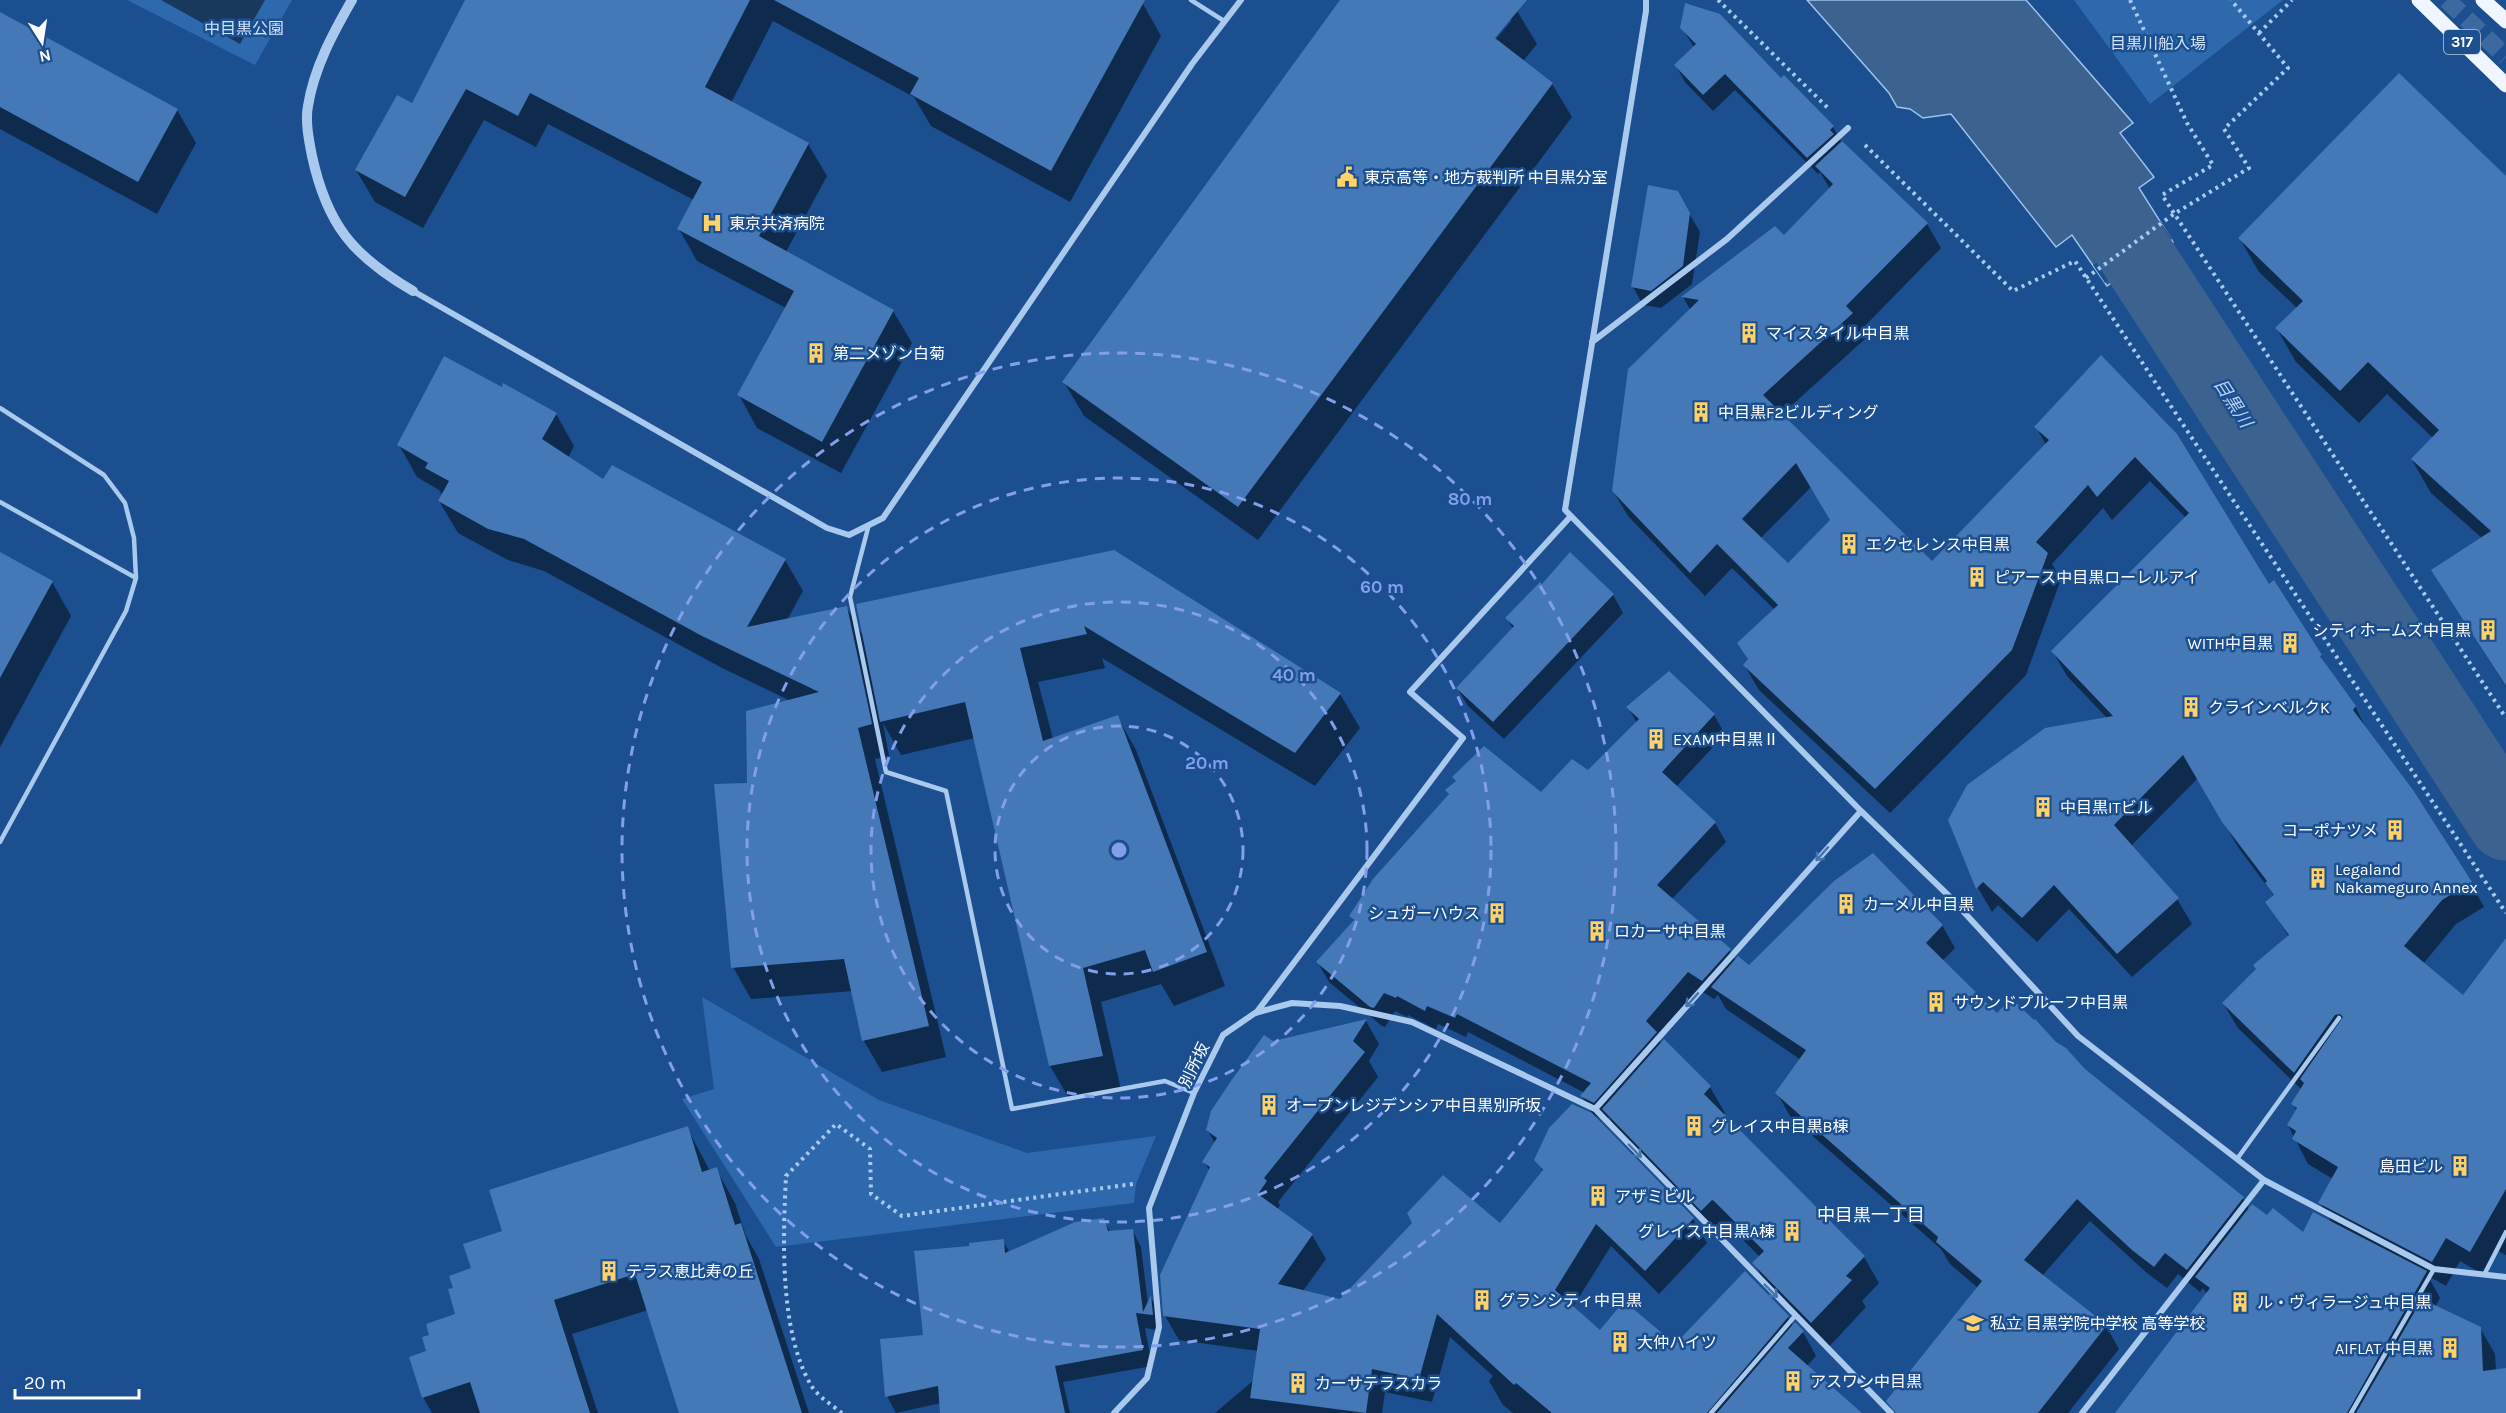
<svg xmlns="http://www.w3.org/2000/svg" width="2506" height="1413" viewBox="0 0 2506 1413" font-family="Karla,'Noto Sans JP',sans-serif">
	<rect width="100%" height="100%" fill="#1b4f8f"/>
	<path fill="#2e69ad" d="M127 0H292L255 65Z
		M2074 0H2283L2150 104Z
		M702 997 879 1100 1027 1153 1156 1136 1136 1184 1134 1203 776 1247 682 1099 714 1089Z"/>
	<path fill="#3c6290" stroke="#9cc4f0" stroke-width="1.5" d="M1807 0H2026L2133 123 2120 133 2154 177 2139 188 2173 242 2107 286 2072 235 2056 247 1951 114 1923 118 1910 109 1897 107 1889 93Z"/>
	<path fill="#1b4f8f" d="M2160 221 2172 239 2105 283 2093 265Z"/>
	<path fill="#0007" fill-rule="evenodd" d="M161 0H265L240 44Z
		M467 0H1136L1143 4 1161 36 1070 202 931 126 914 97 773 21 731 103 808 144 827 176 786 252 893 311 912 343 841 473 757 428 739 395 786 308 697 261 679 229 694 200 548 124 536 147 484 120 423 228 375 202 356 170 412 105Z
		M1342 0H1503L1517 11 1537 44 1523 61 1552 84 1572 117 1258 540 1084 416 1064 382ZM1508 20H1512L1491 45 1489 43Z
		M0 14 177 110 196 143 157 214 0 129Z
		M1681 27 1781 80 1784 77 1833 127 1842 143 1927 224 1941 248 1861 330 1866 338 1781 415 1932 563 2046 445 2036 427 2101 357 2268 586 2274 582 2333 676 2355 706 2368 733 2470 882 2484 907 2456 924 2423 964 2463 997 2506 956V1255L2498 1251 2484 1275 2460 1261 2446 1286 2428 1276 2440 1298 2435 1307 2480 1328 2495 1354 2496 1371 2506 1369V1413H2117L2207 1294 2203 1288 2200 1292 2178 1274 2167 1288 2147 1273 2090 1221 2042 1276 2106 1326 2119 1349 2068 1413H1915L1978 1288 1950 1264 1941 1249 1790 1116 1777 1093 1801 1060 1726 1009 1718 995 1714 999 1700 990 1658 1038 1662 1044 1710 1087 1725 1113 1723 1115 1864 1257 1879 1283 1862 1301 1866 1307 1827 1349 1769 1289 1754 1263 1760 1257 1730 1227 1727 1225 1717 1236 1619 1135 1609 1117 1605 1121 1593 1115 1582 1096 1585 1093 1468 1032 1466 1037 1438 1024 1436 1029 1408 1015 1407 1017 1395 1011 1385 1027 1382 1026 1329 982 1318 963 1354 922 1351 916 1449 795 1447 790 1541 794 1588 772 1637 723 1628 707 1714 715 1725 734 1676 787 1715 823 1726 842 1671 900 1729 950 1736 961 1749 967 1942 925 1955 948 1942 961 1997 1015 2055 1043 2084 1070 2243 1198 2249 1210 2303 1234 2332 1223 2320 1203 2333 1179 2308 1164 2288 1125 2297 1111 2293 1104 2302 1090 2238 1028 2223 1003 2289 937 2267 902 2275 897 2238 847 2198 778 2131 846 2177 899 2192 924 2132 977 2069 909 2037 942 1998 905 1992 912 1978 888 1950 820 2108 719 2067 676 2053 652 2186 518 2150 481 2112 520 2103 508 2052 564 2061 579 2026 675 1890 813 1759 690 1745 666 1749 661 1739 643 1775 610 1732 568 1705 596 1628 516 1613 491 1691 311 1683 297 1784 238 1830 189 1820 172 1818 174 1735 90 1713 111 1685 82 1676 66 1694 47ZM1811 487 1832 521 1788 566 1760 539Z
		M2506 178V687L2433 571 2483 539 2431 493 2412 460 2433 438 2387 394 2359 423 2296 362 2277 329 2297 308 2259 272 2240 239Z
		M1677 193 1700 232 1692 284 1661 308 1643 305 1633 287Z
		M556 414 574 446 568 458 604 481 785 560 803 591 787 620 847 608 864 638 1114 552 1340 694 1360 728 1315 786 1102 658 1105 668 1038 682 1053 739 1117 716 1136 750 1225 986 1174 1006 1161 984 1101 1002 1121 1090 1070 1100 1050 1066 975 738 901 755 883 723 889 756 875 759 946 1057 882 1072 864 1041 853 991 751 999 733 967 749 785 791 701 722 668 544 571 508 560 458 533 439 501 443 496 439 490 417 477 399 445Z
		M0 554 52 582 71 616 0 747Z
		M1613 595 1623 613 1504 739 1468 706 1457 688 1513 629 1507 618Z
		M1366 1021 1379 1044 1369 1061 1378 1077 1278 1202 1280 1205 1277 1210 1312 1235 1326 1259 1303 1291 1341 1300 1500 1225 1543 1172 1536 1160 1591 1115 1693 1219 1707 1243 1659 1294 1611 1246 1573 1307 1600 1332 1675 1346 1788 1317 1794 1327 1803 1332 1816 1356 1807 1366 1860 1413H1513L1503 1405 1489 1381 1493 1376 1450 1337 1432 1402 1385 1392 1382 1413H1215L1254 1380 1258 1351 1179 1340 1165 1316 1210 1171 1204 1162 1215 1143 1207 1129 1272 1043Z
		M687 1128 710 1171 716 1169 735 1203 746 1236 759 1259 809 1413H681L648 1310 572 1334 598 1413H432L423 1397 431 1336 457 1315 454 1288 504 1232Z
		M1103 1220 1111 1233 1132 1230 1141 1247 1148 1304 1151 1298 1160 1313 1161 1331 1145 1328 1152 1366 1063 1382 1070 1413H942L941 1403 896 1413 887 1396 924 1336 971 1248 1003 1241 1010 1253Z"/>
	<g fill="none" stroke-linecap="round" stroke-linejoin="round">
		<path stroke="#3c6290" stroke-width="75" d="M2083 179 2105 207 2506 823"/>
	</g>
	<path fill="#4478b7" fill-rule="evenodd" d="M465 0H750L705 87 809 143 759 236 894 310 822 442 737 395 794 291 677 229 702 182 530 93 518 116 466 89 405 197 355 170 397 95 412 103Z
		M774 0H1145L1051 171 910 94 919 78Z
		M1340 0H1527L1495 38 1553 83 1238 507 1062 382Z
		M1685 3 1720 14 1781 78 1784 75 1834 126 1830 130 1834 134 1807 158 1725 74 1703 95 1674 65 1696 44 1680 28Z
		M0 12 178 109 138 182 0 107Z
		M2399 73 2506 176V686L2431 570 2491 531 2411 459 2439 430 2368 362 2340 391 2275 328 2303 301 2238 238Z
		M1842 141 1928 223 1846 306 1853 313 1763 395 1932 561 2049 440 2034 427 2101 355 2177 434 2269 584 2274 580 2322 655 2320 656 2356 706 2353 710 2413 790 2472 882 2442 900 2404 946 2463 995 2506 938V1189L2470 1252 2446 1238 2432 1262 2318 1203 2338 1167 2292 1139 2296 1131 2287 1125 2297 1108 2291 1104 2304 1083 2300 1079 2343 1017 2340 1014 2335 1015 2294 1073 2222 1003 2256 969 2253 965 2289 935 2265 902 2274 895 2265 883 2267 881 2222 822 2183 755 2114 825 2179 898 2117 954 2054 885 2022 918 1983 882 1976 889 1948 820 1967 785 2045 728 2113 716 2051 651 2189 513 2135 457 2097 497 2088 485 2036 542 2048 553 2012 650 1875 789 1743 665 1748 659 1737 643 1778 605 1717 544 1690 573 1612 491 1628 369 1699 300 1681 297 1775 226 1784 235 1833 184 1815 166ZM1796 463 1830 520 1788 563 1742 519Z
		M1648 185 1678 191 1690 213 1683 266 1651 291 1631 287Z
		M444 356 502 387 503 383 557 413 542 439 603 479 612 465 786 559 747 627 847 606 872 724 858 728 929 1026 862 1041 844 959 731 968 714 784 747 783 746 711 819 692 702 636 524 539 488 529 438 501 449 481 425 468 428 463 397 445Z
		M1114 550 1341 693 1295 753 1084 626 1087 634 1020 648 1043 741 1118 715 1207 952 1153 972 1145 950 1083 968 1103 1056 1049 1066 965 702 880 722 856 604Z
		M0 552 53 581 0 678Z
		M1570 552 1614 594 1493 722 1456 688 1514 626 1505 618 1540 582 1542 584Z
		M1669 671 1715 714 1662 772 1716 822 1657 885 1731 949 1702 981 1688 972 1646 1021 1657 1032 1594 1103 1580 1096 1591 1083 1457 1014 1455 1018 1427 1006 1425 1011 1397 996 1396 998 1384 993 1374 1008 1370 1007 1316 962 1354 920 1349 916 1373 879 1449 794 1445 790 1456 781 1452 777 1484 746 1541 792 1572 759 1588 770 1639 719 1626 707Z
		M1873 853 1943 925 1926 943 1997 1013 2011 998 2034 1020 2035 1019 2056 1042 2066 1048 2085 1069 2244 1197 2187 1270 2165 1253 2154 1267 2132 1250 2077 1199 2024 1260 2107 1325 2038 1413H1896L1886 1401 1982 1281 1936 1242 1938 1237 1775 1093 1806 1050 1711 987 1738 956 1749 965 1834 881Z
		M1367 1019 1353 1041 1365 1052 1264 1178 1267 1181 1258 1194 1313 1234 1278 1284 1340 1299 1412 1223 1407 1213 1443 1175 1500 1223 1543 1170 1534 1160 1549 1128 1572 1104 1592 1113 1694 1218 1645 1271 1596 1224 1555 1290 1600 1330 1624 1301 1675 1344 1745 1271 1789 1316 1707 1413H1552L1516 1383 1514 1385 1437 1314 1419 1379 1372 1369 1366 1413 1250 1398 1260 1329 1163 1316 1160 1275 1210 1167 1202 1162 1217 1138 1206 1130 1211 1111 1231 1081 1264 1035 1273 1041Z
		M1664 1039 1711 1086 1704 1094 1865 1256 1846 1276 1852 1280 1811 1323 1752 1263 1764 1251 1714 1201 1712 1200 1701 1211 1602 1109Z
		M688 1126 702 1172 717 1167 735 1225 741 1223 802 1413H679L635 1274 554 1300 590 1413H480L470 1382 422 1398 409 1357 426 1351 422 1337 429 1335 426 1324 455 1314 448 1289 453 1288 449 1276 471 1268 463 1244 502 1231 489 1190Z
		M2252 1204 2267 1215 2273 1208 2303 1232 2313 1212 2427 1271 2347 1413H2115L2210 1288 2195 1277Z
		M1104 1218 1108 1231 1133 1229 1143 1312 1151 1295 1153 1315 1136 1313 1143 1350 1055 1366 1065 1413H940L938 1386 885 1397 880 1339 923 1335 914 1251 969 1246V1243L1004 1239 1005 1253 1075 1222Z
		M2422 1299 2481 1327 2483 1371 2506 1368V1413H2356Z
		M1795 1322 1804 1331 1788 1348 1862 1413H1717Z"/>
	<g fill="none" stroke-linecap="round" stroke-linejoin="round">
		<path stroke="#3d69a0" stroke-width="18" stroke-dasharray="18 9" stroke-linecap="butt" d="M2447 0 2506 57"/>
		<path stroke="#a9c9ee" stroke-width="4" stroke-dasharray="3 4.5" stroke-linecap="butt" d="M1718 0 1830 110
			M2130 0 2187 123 2213 165 2162 195 2506 718
			M2259 33 2292 0
			M1865 145 2013 291 2075 261 2506 913
			M2086 278 2174 214 2249 168 2224 129 2288 68 2231 0
			M842 1413C832 1405 817 1396 811 1385 779 1331 783 1237 786 1176L836 1124 870 1149 871 1194 902 1216 1133 1184"/>
		<path stroke="#a9c9ee" stroke-width="4.5" d="M1191 0 1224 21
			M0 408 104 475 125 503 134 538 136 578 126 611 0 842
			M0 502 136 578
			M868 528 850 597 886 772 946 791 1012 1109 1165 1081 1194 1093
			M2237 1159 2339 1018
			M2484 1275 2506 1232
			M1711 1413 1795 1316
			M2351 1413 2434 1269"/>
		<path stroke="#a9c9ee" stroke-width="6" d="M1646 0V11L1565 510 1861 811 1950 897 2078 1036 2264 1180 2434 1269 2506 1277
			M413 291 827 528 849 535 883 518 1192 64 1241 0
			M1592 342 1727 239 1848 128
			M1256 1013 1463 738 1410 692 1571 516
			M1595 1109 1861 811
			M1114 1413 1147 1378 1159 1327 1149 1208 1194 1093 1223 1035 1255 1013 1292 1003 1340 1006 1412 1022 1595 1109 1891 1413
			M2082 1413 2264 1180"/>
		<path stroke="#a9c9ee" stroke-width="10" d="M352 0C333 33 314 68 308 106 305 121 309 141 312 156 327 225 353 256 413 291"/>
		<path stroke="#f0f6ff" stroke-width="15" d="M2419 0 2506 85
			M2483 0 2506 21"/>
	</g>
	<defs><path id="oneway-shaft" d="M-6 0H5M1.5-3L5.5 0L1.5 3" fill="none" stroke-width="1.6" stroke-linecap="round" stroke-linejoin="round" transform="scale(1.5)"/></defs>
	<g stroke="#4674ac">
		<use href="#oneway-shaft" transform="translate(1822 854) rotate(132)"/>
		<use href="#oneway-shaft" transform="translate(1692 1000) rotate(132)"/>
		<use href="#oneway-shaft" transform="translate(1635 1151) rotate(46)"/>
		<use href="#oneway-shaft" transform="translate(1771 1291) rotate(45)"/>
	</g>
	<g fill="none" stroke="#839eea" stroke-width="3" stroke-dasharray="10 8">
		<circle cx="1119" cy="850" r="124"/>
		<circle cx="1119" cy="850" r="248"/>
		<circle cx="1119" cy="850" r="372"/>
		<circle cx="1119" cy="850" r="497"/>
	</g>
	<defs>
		<g id="civic-bare" transform="scale(1.62)"><path d="M-.6-6.5H3V-4.5H.6V-3L4-1V1h2V6H-6V1h2V-1L-.6-3ZM-1.2 2.5V6h2.4V2.5Z" fill="#ffd166" stroke="#1b4f8f" stroke-width="2.5" paint-order="stroke"/></g>
		<g id="hospital-bare" transform="scale(1.62)"><path d="M-5-5h3v3.5h4V-5h3V5h-3V1.5h-4V5h-3Z" fill="#ffd166" stroke="#1b4f8f" stroke-width="2.5" paint-order="stroke"/></g>
		<g id="building-bare" transform="scale(1.62)"><path d="M-4-6H4V6H1V3H-1V6H-4ZM-2.5-4.3h1.7v1.8h-1.7ZM.8-4.3h1.7v1.8H.8ZM-2.5-1h1.7V.8h-1.7ZM.8-1h1.7V.8H.8Z" fill="#ffd166" stroke="#1b4f8f" stroke-width="2.5" paint-order="stroke"/></g>
		<g id="school-bare" transform="scale(1.62)"><path d="M0-5L7-2L0 1L-7-2ZM-4 1L0 2.5L4 1V4Q0 6-4 4Z" fill="#ffd166" stroke="#1b4f8f" stroke-width="2.5" paint-order="stroke"/></g>
	</defs>
	<g fill-rule="evenodd">
		<use href="#civic-bare" x="1347" y="177"/>
		<use href="#hospital-bare" x="712" y="223"/>
		<use href="#building-bare" x="1749" y="333"/>
		<use href="#building-bare" x="816" y="353"/>
		<use href="#building-bare" x="1701" y="412"/>
		<use href="#building-bare" x="1849" y="544"/>
		<use href="#building-bare" x="1977" y="577"/>
		<use href="#building-bare" x="2488" y="630"/>
		<use href="#building-bare" x="2290" y="643"/>
		<use href="#building-bare" x="2191" y="707"/>
		<use href="#building-bare" x="1656" y="739"/>
		<use href="#building-bare" x="2043" y="807"/>
		<use href="#building-bare" x="2395" y="830"/>
		<use href="#building-bare" x="2318" y="878"/>
		<use href="#building-bare" x="1846" y="904"/>
		<use href="#building-bare" x="1497" y="913"/>
		<use href="#building-bare" x="1597" y="931"/>
		<use href="#building-bare" x="1936" y="1002"/>
		<use href="#building-bare" x="1269" y="1105"/>
		<use href="#building-bare" x="1694" y="1126"/>
		<use href="#building-bare" x="2460" y="1166"/>
		<use href="#building-bare" x="1598" y="1196"/>
		<use href="#building-bare" x="1792" y="1231"/>
		<use href="#building-bare" x="609" y="1271"/>
		<use href="#building-bare" x="1482" y="1300"/>
		<use href="#building-bare" x="2240" y="1302"/>
		<use href="#school-bare" x="1973" y="1323"/>
		<use href="#building-bare" x="1620" y="1342"/>
		<use href="#building-bare" x="2450" y="1348"/>
		<use href="#building-bare" x="1793" y="1381"/>
		<use href="#building-bare" x="1298" y="1383"/>
	</g>
	<g text-anchor="middle" dominant-baseline="central" stroke-width="5" stroke-linejoin="round" paint-order="stroke">
		<rect fill="#1b4f8f" stroke="#bbcadd" stroke-width="1.5" x="2444" y="30" width="36" height="24" rx="4.5"/>
		<g font-size="15" font-weight="bold" fill="#fff">
			<text x="2462" y="42">317</text>
		</g>
		<g font-size="16" fill="#cfe3fa" stroke="#1b4f8f">
			<text x="244" y="28">中目黒公園</text>
			<text x="2158" y="43">目黒川船入場</text>
		</g>
		<g font-size="16" fill="#fff" stroke="#1b4f8f" text-anchor="start">
			<text x="1364" y="177">東京高等・地方裁判所 中目黒分室</text>
			<text x="729" y="223">東京共済病院</text>
			<text x="1766" y="333">マイスタイル中目黒</text>
			<text x="833" y="353">第二メゾン白菊</text>
			<text x="1718" y="412">中目黒F2ビルディング</text>
			<text x="1866" y="544">エクセレンス中目黒</text>
			<text x="1994" y="577">ピアース中目黒ローレルアイ</text>
			<text x="2471" y="630" text-anchor="end">シティホームズ中目黒</text>
			<text x="2273" y="643" text-anchor="end">WITH中目黒</text>
			<text x="2208" y="707">クラインベルクK</text>
			<text x="1673" y="739">EXAM中目黒Ⅱ</text>
			<text x="2060" y="807">中目黒ITビル</text>
			<text x="2378" y="830" text-anchor="end">コーポナツメ</text>
			<text x="2335" y="869">Legaland<tspan x="2335" dy="18">Nakameguro Annex</tspan></text>
			<text x="1863" y="904">カーメル中目黒</text>
			<text x="1480" y="913" text-anchor="end">シュガーハウス</text>
			<text x="1614" y="931">ロカーサ中目黒</text>
			<text x="1953" y="1002">サウンドプルーフ中目黒</text>
			<text x="1286" y="1105">オープンレジデンシア中目黒別所坂</text>
			<text x="1711" y="1126">グレイス中目黒B棟</text>
			<text x="2443" y="1166" text-anchor="end">島田ビル</text>
			<text x="1615" y="1196">アザミビル</text>
			<text x="1775" y="1231" text-anchor="end">グレイス中目黒A棟</text>
			<text x="626" y="1271">テラス恵比寿の丘</text>
			<text x="1499" y="1300">グランシティ中目黒</text>
			<text x="2257" y="1302">ル・ヴィラージュ中目黒</text>
			<text x="1990" y="1323">私立 目黒学院中学校 高等学校</text>
			<text x="1637" y="1342">大仲ハイツ</text>
			<text x="2433" y="1348" text-anchor="end">AIFLAT 中目黒</text>
			<text x="1810" y="1381">アスワン中目黒</text>
			<text x="1315" y="1383">カーサテラスカラ</text>
		</g>
		<g font-size="16" fill="#fff" stroke="#1b4f8f">
			<text transform="translate(1194 1065) rotate(-64)">別所坂</text>
		</g>
		<g font-size="18" font-style="italic" fill="#b5d3f5" stroke="#1b4f8f">
			<text transform="translate(2233 403) rotate(57)">目黒川</text>
		</g>
		<g font-size="18" fill="#fff" stroke="#1b4f8f">
			<text x="1871" y="1215">中目黒一丁目</text>
		</g>
	</g>
	<circle cx="1119" cy="850" r="9" fill="#839eea" stroke="#1b4f8f" stroke-width="3"/>
	<g font-size="18" text-anchor="middle" font-weight="bold" fill="#839eea" stroke="#1b4f8f" stroke-width="5" stroke-linejoin="round" paint-order="stroke">
		<text x="1470" y="505">80 m</text>
		<text x="1382" y="593">60 m</text>
		<text x="1294" y="681">40 m</text>
		<text x="1207" y="769">20 m</text>
	</g>
	<g transform="translate(42 42) rotate(168)" stroke="#1b4f8f" stroke-width="4.5" paint-order="stroke">
	<path d="M0-4.5L10 22L0 15L-10 22Z" fill="#ffffff"/>
	<text y="-9" font-size="16" font-weight="bold" text-anchor="middle" fill="#ffffff">N</text>
	</g>
	<path d="M15 1389v9h124v-9" fill="none" stroke="#ffffff" stroke-width="3"/>
	<text x="24" y="1389" font-size="18" fill="#ffffff" stroke="#1b4f8f" stroke-width="4.5" paint-order="stroke">20 m</text>
</svg>
